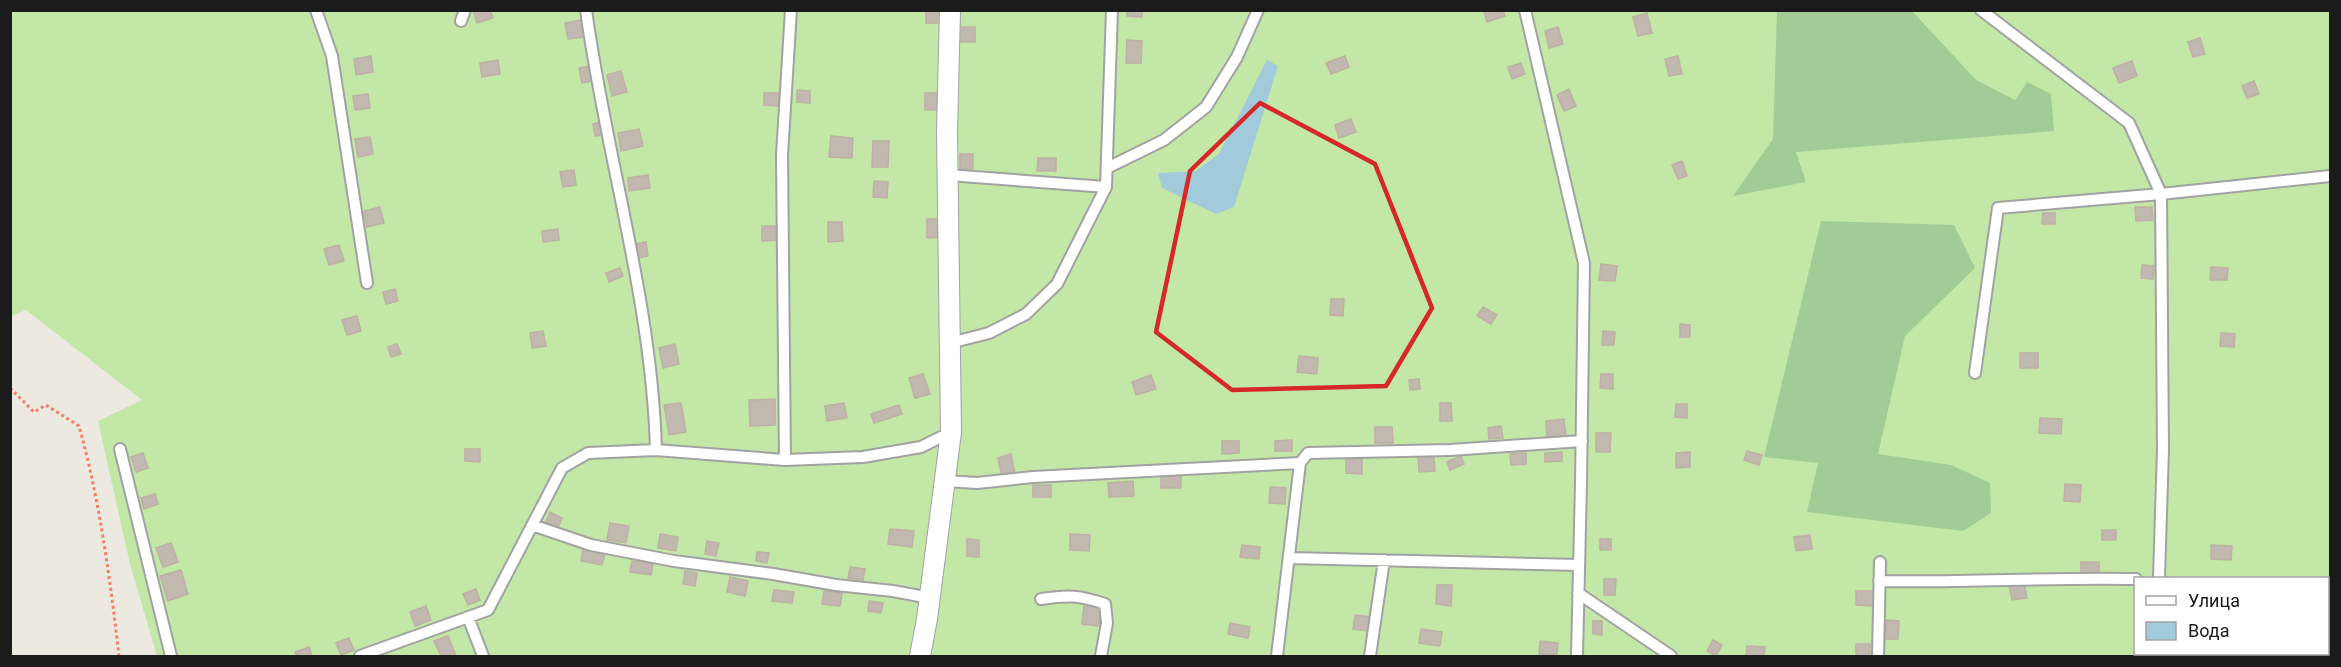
<svg xmlns="http://www.w3.org/2000/svg" width="2341" height="667" viewBox="0 0 2341 667" font-family="Roboto,sans-serif">
	<rect width="100%" height="100%" fill="#ece9e0"/>
	<path fill="#c2e7a6" fill-rule="evenodd" d="M11 11H2330V656H157L130 564 98 421 142 400 26 310 11 316ZM2136 578H2328V654H2136Z"/>
	<path fill="#a3cb96" d="M1777 11H1912L1976 80 2015 100 2027 82 2051 94 2054 131 1796 152 1806 182 1733 196 1773 139Z
		M1821 221 1954 225 1975 268 1905 336 1878 454 1951 465 1990 483 1991 513 1963 531 1807 512 1818 463 1764 457Z"/>
	<path fill="#a1cada" d="M1267 60 1278 66 1234 207 1216 214 1162 188 1158 173 1196 171 1219 154Z"/>
	<path fill="#c1b8b0" stroke="#beb0a3" stroke-width="1.5" d="M473 10H490L493 18 477 23Z
		M926 10H938V23H926Z
		M1127 10H1142V17L1127 16Z
		M1503 10 1505 16 1487 22 1484 11Z
		M1647 13 1652 33 1638 36 1633 17Z
		M581 20 584 37 568 39 565 23Z
		M961 27H975V42H961Z
		M1558 27 1563 44 1549 48 1545 31Z
		M2200 38 2205 54 2193 57 2188 42Z
		M1127 40 1142 41 1141 63H1126Z
		M371 56 373 72 356 75 354 59Z
		M1345 56 1349 67 1331 74 1326 63Z
		M1678 56 1682 74 1669 76 1665 59Z
		M498 60 500 74 482 77 480 63Z
		M2132 61 2137 76 2119 83 2113 68Z
		M1521 63 1525 74 1512 79 1508 67Z
		M590 66 593 81 582 83 579 68Z
		M621 71 627 92 612 96 607 75Z
		M2254 81 2259 94 2247 98 2242 86Z
		M1569 89 1576 106 1564 111 1557 95Z
		M797 90 810 91V103L797 102Z
		M764 93H779V106L764 105Z
		M925 93H939V110H925Z
		M368 94 370 108 355 110 353 96Z
		M1351 119 1356 132 1339 138 1335 125Z
		M601 122 604 135 595 136 593 124Z
		M639 129 643 146 621 151 618 133Z
		M831 136 853 138 852 158 829 157Z
		M370 137 373 154 358 157 355 139Z
		M873 141H889L888 167H872Z
		M960 154H973V171H960Z
		M1038 158H1056V171H1037Z
		M1682 161 1687 176 1678 179 1672 165Z
		M574 170 576 185 563 187 560 172Z
		M648 175 650 188 629 191 628 178Z
		M874 181 888 182 887 198 873 197Z
		M380 207 384 223 367 227 364 211Z
		M2135 207H2152L2153 220 2136 221Z
		M2043 213H2055V224H2042Z
		M927 219H941V237L927 238Z
		M828 222H842L843 241 828 242Z
		M762 226H778V240L762 241Z
		M558 229 559 240 543 242 542 231Z
		M646 242 648 256 637 258 635 244Z
		M339 245 344 261 329 265 324 249Z
		M1601 264 1617 266 1615 281 1599 280Z
		M2142 265 2154 266 2153 279 2141 278Z
		M2211 267 2228 268 2227 280H2210Z
		M620 268 623 276 609 282 606 273Z
		M395 289 398 301 386 304 383 292Z
		M1331 299H1344L1343 316 1330 315Z
		M1483 307 1497 315 1491 324 1477 316Z
		M357 316 361 331 347 335 342 320Z
		M1680 324 1690 325V337H1680Z
		M543 331 546 346 532 348 530 333Z
		M1603 331 1615 332 1614 345H1602Z
		M2221 333 2235 334 2234 347 2220 346Z
		M397 344 401 354 391 357 388 347Z
		M675 344 679 364 663 368 659 348Z
		M2020 353H2038V368H2020Z
		M1299 356 1318 358 1317 374 1297 372Z
		M923 374 930 394 915 398 909 378Z
		M1601 374H1613V389L1600 388Z
		M1151 375 1156 389 1136 395 1132 382Z
		M1419 379 1420 389 1410 390 1409 380Z
		M775 399V425L750 426 749 400Z
		M681 403 686 432 669 435 664 405Z
		M844 403 847 418 827 421 825 406Z
		M1440 403H1451L1452 421H1440Z
		M1676 404H1687V418L1675 417Z
		M899 405 902 414 874 423 871 414Z
		M2040 418 2062 419 2061 434 2039 433Z
		M1564 419 1566 436 1547 438 1546 421Z
		M1501 426 1503 438 1489 439 1488 428Z
		M1375 427H1392L1393 443H1375Z
		M1596 433H1611L1610 452H1596Z
		M1292 440V451H1275V441Z
		M1222 441H1239V453L1222 454Z
		M465 449H480V462L465 461Z
		M1747 451 1762 455 1759 465 1744 460Z
		M1562 452V461L1545 462V453Z
		M1690 452V467L1676 468V453Z
		M143 453 148 468 136 472 131 457Z
		M1526 453V464L1511 465 1510 454Z
		M1011 454 1015 474 1002 477 998 458Z
		M1461 456 1464 464 1450 470 1447 462Z
		M1418 457H1434L1435 471 1419 472Z
		M1346 459H1362V474L1346 473Z
		M1181 475V488H1161V476Z
		M1133 481 1134 496 1109 497 1108 483Z
		M2065 484 2081 485 2080 502 2064 501Z
		M1033 485H1051V497H1033Z
		M1270 487 1286 488 1285 504 1269 503Z
		M155 494 158 504 144 509 141 498Z
		M550 512 562 518 557 529 545 524Z
		M610 523 629 526 626 543 607 540Z
		M890 529 914 531 912 547 888 544Z
		M2102 530H2116V540H2102Z
		M660 534 678 537 676 551 658 548Z
		M1070 534 1090 535 1089 551 1070 550Z
		M1810 535 1812 549 1796 551 1794 537Z
		M967 539 979 540V557L967 556Z
		M1600 539H1611V550H1600Z
		M707 541 719 543 716 556 705 554Z
		M171 543 178 562 163 567 156 548Z
		M1242 545 1260 547 1259 559 1240 557Z
		M2211 545 2232 546 2231 560 2211 559Z
		M583 549 605 554 602 565 581 561Z
		M757 552 769 553 767 563 756 561Z
		M632 561 653 564 651 575 630 572Z
		M2081 562H2099V577H2081Z
		M850 567 865 569 863 580 848 578Z
		M181 570 188 594 168 601 160 576Z
		M685 571 697 573 695 586 683 584Z
		M730 577 748 581 745 596 727 592Z
		M1604 579H1616L1615 595H1604Z
		M2024 582 2027 598 2012 600 2009 585Z
		M1437 585H1452L1451 606 1436 604Z
		M476 589 480 600 468 605 463 594Z
		M774 590 794 592 792 603 772 601Z
		M824 591 842 593 840 606 822 604Z
		M1856 591H1874L1873 606 1856 605Z
		M869 601 883 603 881 613 868 611Z
		M426 606 431 620 415 626 410 612Z
		M1084 606 1101 607 1099 626 1082 624Z
		M1355 615 1371 617 1369 631 1353 629Z
		M1886 620 1899 621 1898 639H1885Z
		M1593 621H1602V635L1593 634Z
		M1230 623 1250 627 1248 638 1228 634Z
		M1421 629 1442 632 1440 646 1419 643Z
		M448 636 456 656H441L434 641Z
		M349 638 354 650 341 655 336 643Z
		M1713 640 1722 645 1716 656 1707 651Z
		M1540 641 1558 643 1557 655 1539 654Z
		M1856 644H1870V656H1856Z
		M1747 646 1765 647 1764 656H1746Z
		M309 647 312 656H297L295 652Z"/>
	<g fill="none" stroke-linecap="round" stroke-linejoin="round">
		<g stroke="#a2a2a2" stroke-width="14">
			<path id="lane" d="M316 10 332 56 367 283
				M586 10C606 157 652 301 656 450
				M1525 10 1584 263 1581 483 1577 656
				M1981 10 2129 123 2161 194 2163 449 2159 578
				M461 21 465 10
				M1107 168 1164 140 1206 107 1237 57 1258 10
				M948 175 1106 187
				M950 343 989 333 1026 314 1057 284 1106 187 1112 10
				M1975 373 1998 208 2161 194 2330 176
				M120 449 171 656
				M785 460 782 155 791 10
				M1300 463 1308 453 1450 450 1582 441
				M945 481 977 483 1033 477 1300 463 1277 656
				M532 525 591 545 674 561 773 574 836 585 893 591 930 598
				M1290 558 1578 565
				M1879 581C1965 583 2050 577 2136 579
				M1578 593 1671 656
				M1041 599C1067 595 1080 595 1105 604L1107 623 1101 656
				M468 617 483 656
				M360 656 488 610 562 468 588 453 656 450 785 460 863 457 921 447 951 432
				M1370 656 1384 560
				M1878 656 1880 562
				M2156 656V654"/>
		</g>
		<g stroke="#a2a2a2" stroke-width="22">
			<path id="street" d="M920 656 927 619 951 432 947 131 950 10"/>
		</g>
		<path stroke="#f67e68" stroke-width="3" stroke-dasharray="3 3" stroke-linecap="butt" d="M10 388 34 412 46 405 79 426C100 501 110 579 119 656"/>
		<use href="#lane" stroke="#fff" stroke-width="10"/>
		<use href="#street" stroke="#fff" stroke-width="20"/>
	</g>
	<path fill="none" stroke="#d62828" stroke-width="4.5" stroke-linejoin="round" d="M1260 103 1375 164 1432 308 1386 386 1232 390 1156 332 1190 171Z"/>
	<rect width="2341" height="667" fill="none" stroke="#1b1b1b" stroke-width="24"/>
	<rect x="2134" y="577" width="195" height="78" fill="#ffffff" stroke="#a4a4a4" stroke-width="1.5"/>
	<rect x="2146" y="596" width="30" height="9" fill="#ffffff" stroke="#a4a4a4" stroke-width="1.5"/>
	<text x="2188" y="607" font-size="18" fill="#1b1b1b">Улица</text>
	<rect x="2146" y="622" width="30" height="18" fill="#a1cada" stroke="#a4a4a4" stroke-width="1.5"/>
	<text x="2188" y="637" font-size="18" fill="#1b1b1b">Вода</text>
</svg>
